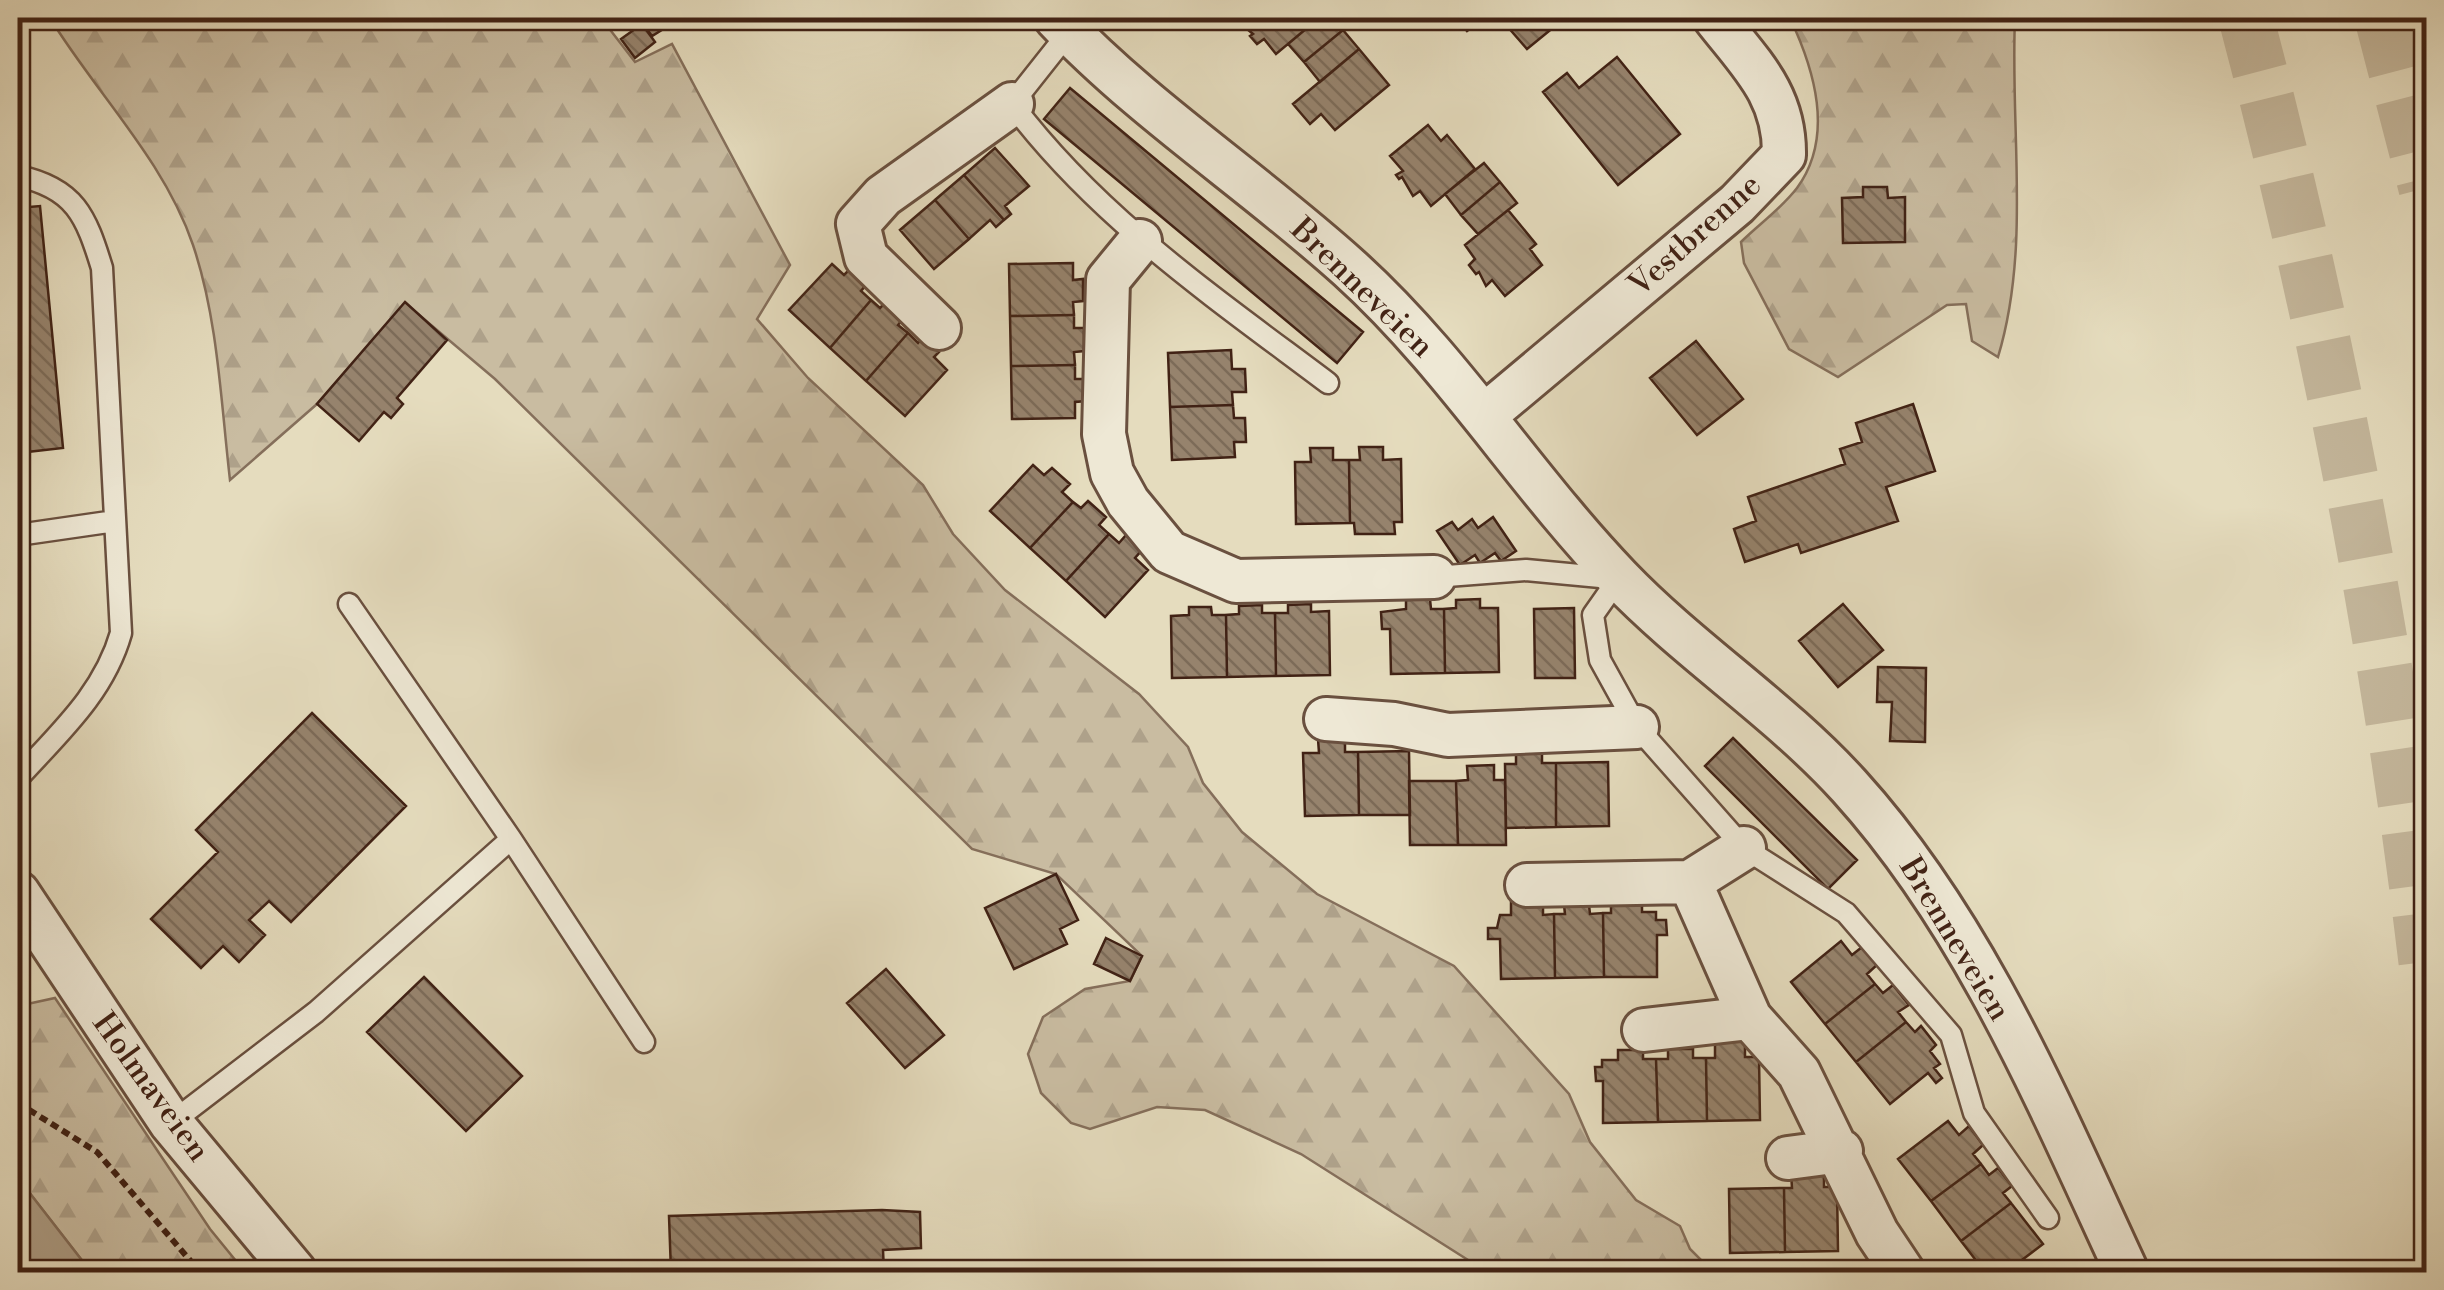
<svg xmlns="http://www.w3.org/2000/svg" width="2444" height="1290" viewBox="0 0 2444 1290" font-family="'Libre Bodoni',serif">
	<defs>
		<pattern id="forest-firs" width="22" height="20" patternUnits="userSpaceOnUse" patternTransform="scale(2.5)"><rect width="22" height="20" fill="#c9bca1"/><path d="M5 1l3.5 6h-7zM16 11l3.5 6h-7z" fill="#aea18a"/></pattern>
		<pattern id="building-back-hatch" width="6" height="6" patternUnits="userSpaceOnUse" patternTransform="scale(2.5)"><rect width="6" height="6" fill="#96836d"/><path d="M-1 5l2 2M0 0l6 6M5-1l2 2" fill="none" stroke="#7c6b58"/></pattern>
	</defs>
	<rect width="100%" height="100%" fill="#e5dcbe"/>
	<filter id="stains"><feTurbulence type="fractalNoise" baseFrequency=".002" numOctaves="4"/><feColorMatrix values="0 0 0 0 .2 0 0 0 0 .09 0 0 0 0 .02 0 0 0 .5 -.17"/></filter>
	<radialGradient id="worn" r=".72"><stop offset=".6" stop-color="#630" stop-opacity="0"/><stop offset="1" stop-color="#630" stop-opacity=".3"/></radialGradient>
	<path fill="url(#forest-firs)" stroke="#856f5b" stroke-width="2.5" d="M50 18H601L635 62 672 44 790 265 757 319 808 378 923 485 953 534 1005 590 1139 694 1188 747 1203 783 1242 832 1317 894 1454 966 1569 1094 1590 1142 1636 1200 1680 1226 1690 1249 1713 1272H1487L1301 1154 1205 1110 1157 1107 1090 1129 1071 1123 1041 1093 1028 1054 1043 1017 1085 989 1130 981 1142 956 1056 874 972 849 495 379 405 303 317 404 230 480C221 403 218 319 193 245 164 160 96 93 50 18Z
		M1790 18H2015C2010 130 2031 248 1998 357L1972 341 1966 304 1947 305 1838 377 1789 349 1744 263 1741 242C1758 225 1782 208 1797 188 1835 136 1814 69 1790 18Z
		M55 998 210 1229 245 1272H91L18 1178V1006Z"/>
	<path fill="#ad9d85" stroke="#826c58" stroke-width="2.5" d="M18 1178 91 1272H18Z"/>
	<path fill="url(#building-back-hatch)" stroke="#412215" stroke-width="2.5" d="M651 18H681L652 36 643 24Z
		M1247 18H1246H1319L1276 54 1264 39 1257 44 1250 36 1253 34 1240 23Z
		M1319 18H1333L1343 30 1304 62 1288 44Z
		M1456 18H1484L1467 31Z
		M1500 18H1565L1527 49Z
		M642 24 655 42 635 58 621 39Z
		M1343 30 1359 49 1320 82 1304 62Z
		M1359 49 1389 85 1335 130 1321 114 1310 124 1293 104Z
		M1617 57 1680 134 1618 185 1543 92 1567 73 1579 88Z
		M1070 88 1363 332 1337 363 1044 119Z
		M1428 125 1441 141 1447 135 1475 169 1431 206 1420 191 1413 196 1402 177 1399 179 1396 175 1403 171 1390 156Z
		M995 148 1029 186 1005 206 1011 214 1004 220 964 175Z
		M1484 163 1500 182 1461 215 1445 194Z
		M964 175 1004 220 996 227 990 220 969 239 935 200Z
		M1500 182 1517 203 1478 234 1461 215Z
		M1863 187H1887L1888 198 1905 197V242L1843 243 1842 198 1863 197Z
		M935 200 969 239 934 269 900 230Z
		M40 206 63 448 18 453V208Z
		M1508 210 1536 244 1530 249 1542 265 1505 296 1492 280 1486 286 1479 272 1476 274 1469 265 1475 259 1465 245Z
		M1073 263V280L1083 279V301L1073 302 1074 315 1010 316 1009 264Z
		M832 264 844 275 850 269 866 285 861 291 871 300 830 348 789 310Z
		M871 300 880 308 886 302 903 319 898 325 908 333 866 381 830 348Z
		M405 302 447 340 397 398 403 404 391 418 384 412 359 441 317 404Z
		M1074 315V328H1084V351L1074 352 1075 365 1011 366 1010 316Z
		M908 333 918 343 923 337 939 352 934 357 947 370 905 416 866 381Z
		M1696 341 1743 399 1697 435 1650 378Z
		M1231 350 1232 369H1245L1246 392H1232L1233 405 1170 407 1168 353Z
		M1075 365V379H1085L1086 401 1075 402V418L1012 419 1011 366Z
		M1913 404 1935 471 1886 487 1898 521 1801 553 1798 544 1745 562 1734 529 1756 521 1748 497 1845 464 1840 449 1862 442 1856 423Z
		M1233 405 1234 418H1245L1246 442H1234L1235 457 1172 460 1170 407Z
		M1359 447H1383V460L1401 459 1402 522H1394L1395 534H1355L1354 523H1350L1349 460H1360Z
		M1310 448H1333V460H1349L1350 523 1296 524 1295 462H1311Z
		M1033 465 1044 475 1052 468 1070 484 1062 492 1073 502 1030 548 990 511Z
		M1088 501 1106 517 1099 525 1109 534 1066 581 1030 548 1073 502 1081 508Z
		M1493 517 1516 551 1501 561 1495 553 1480 563 1475 555 1460 565 1437 531 1452 522 1458 530 1472 519 1478 528Z
		M1109 534 1119 543 1126 535 1142 550 1135 558 1148 570 1105 617 1066 581Z
		M1430 599 1431 609H1444L1445 673 1391 674 1390 629H1382L1381 612 1406 609V600Z
		M1480 599V608H1498L1499 672 1445 673 1444 609 1456 608V600Z
		M1311 604V612L1329 611 1330 675 1276 676 1275 613H1288V605Z
		M1843 604 1883 650 1838 687 1799 641Z
		M1262 605V613H1275L1276 676 1227 677 1226 615 1239 614V606Z
		M1189 607H1211L1212 615H1226L1227 677 1172 678 1171 616 1189 615Z
		M1574 608 1575 678H1535L1534 609Z
		M1878 667 1926 668 1925 742 1890 741 1892 702H1877Z
		M312 713 406 806 291 922 269 901 249 920 265 935 239 962 223 946 201 968 151 919 218 852 196 830Z
		M1345 738V752H1358L1359 815 1305 816 1303 753H1319L1318 739Z
		M1733 738 1857 860 1828 889 1705 766Z
		M1409 751 1410 815H1359L1358 752Z
		M1542 753V763H1556V827L1506 828 1505 764H1516V754Z
		M1608 762 1609 826 1556 827V763Z
		M1494 765V780H1505L1506 845H1458L1456 781 1468 780 1467 766Z
		M1409 781H1456L1458 845H1410Z
		M1056 874 1078 920 1060 929 1067 944 1014 969 985 908Z
		M1642 891V912H1656V920H1666L1667 935H1657V977H1604L1603 913H1611V892Z
		M1511 894H1543V915L1554 914 1555 978 1501 979 1500 939H1488V928H1497L1500 915H1511Z
		M1564 905H1589L1590 914 1603 913 1604 977 1555 978 1554 914H1565Z
		M1106 938 1142 956 1130 981 1094 964Z
		M1841 941 1852 955 1862 947 1877 965 1867 974 1875 984 1825 1024 1791 982Z
		M886 969 944 1035 905 1068 847 1003Z
		M424 977 522 1076 466 1131 367 1032Z
		M1875 984 1883 993 1893 985 1909 1005 1898 1012 1906 1022 1856 1062 1825 1024Z
		M1906 1022 1915 1032 1921 1026 1936 1045 1930 1051 1940 1064 1934 1068 1942 1078 1936 1083 1928 1073 1890 1104 1856 1062Z
		M1745 1041V1057H1759L1760 1120 1707 1121 1706 1058H1715V1042Z
		M1668 1049H1693V1058H1706L1707 1121 1658 1122 1656 1059H1668Z
		M1618 1050H1643V1059H1656L1658 1122 1603 1123V1081H1596L1595 1067H1602V1060H1618Z
		M1948 1121 1959 1135 1969 1126 1983 1145 1973 1154 1981 1164 1931 1201 1898 1159Z
		M1981 1164 1989 1175 1998 1168 2012 1186 2003 1193 2011 1203 1961 1241 1931 1201Z
		M1824 1172V1187H1837L1838 1251 1785 1252 1784 1188H1792L1791 1173Z
		M1784 1188 1785 1252 1730 1253 1729 1189Z
		M2011 1203 2043 1244 2006 1272H1985L1961 1241Z
		M882 1210 920 1212 921 1248 883 1250 884 1272H671L669 1216Z"/>
	<g fill="none" stroke-linecap="round" stroke-linejoin="round">
		<path stroke="#c4b79c" stroke-width="55" stroke-dasharray="55 28" stroke-linecap="butt" d="M2246 18C2328 329 2388 643 2426 962
			M2382 18 2426 188"/>
		<g stroke="#6a503f" stroke-width="25">
			<path id="lane" d="M1069 32 1012 104C1098 218 1215 298 1328 383
				M18 176C75 188 86 216 102 268L121 633C104 693 59 733 18 778
				M18 535 115 521
				M1434 577 1526 570 1611 578
				M1619 578 1593 615 1600 660 1637 727 1744 848 1846 913 1951 1035 1974 1113 2048 1218
				M349 604 511 839 644 1042
				M171 1123 316 1012 511 839"/>
		</g>
		<g stroke="#6a503f" stroke-width="48">
			<path id="street" d="M1056 18C1144 111 1254 182 1349 268 1452 361 1524 479 1619 578 1690 652 1780 710 1849 786 1975 925 2049 1104 2127 1272
				M1140 241 1108 280 1104 434 1112 473 1128 502 1169 552 1236 581 1434 577
				M939 328 866 257 858 224 883 196 1012 104
				M1484 416 1737 204 1784 155C1785 94 1750 63 1715 18
				M1326 719 1394 724 1448 735 1637 727
				M1744 848 1690 882 1750 1018 1799 1073 1877 1233 1903 1272
				M1527 885 1690 882
				M18 893 171 1123 295 1272
				M1644 1030 1750 1018
				M1788 1158 1841 1151"/>
		</g>
		<path stroke="#412215" stroke-width="6" stroke-dasharray="8 5" stroke-linecap="butt" d="M18 1103 97 1152 200 1272"/>
		<use href="#lane" stroke="#eee8d5" stroke-width="20"/>
		<use href="#street" stroke="#eee8d5" stroke-width="42"/>
	</g>
	<g text-anchor="middle" dominant-baseline="central" stroke-width="8" stroke-linejoin="round" paint-order="stroke">
		<g font-size="32" fill="#412215" stroke="#eee8d5">
			<text transform="translate(1695 235) rotate(-42)">Vestbrenne</text>
			<text transform="translate(1362 288) rotate(44)">Brenneveien</text>
			<text transform="translate(1955 939) rotate(59)">Brenneveien</text>
			<text transform="translate(151 1087) rotate(54)">Holmaveien</text>
		</g>
	</g>
	<rect width="2444" height="1290" fill="none" stroke="#e5dcbe" stroke-width="60"/>
	<rect x="20" y="20" width="2404" height="1250" fill="none" stroke="#412215" stroke-width="5"/>
	<rect x="30" y="30" width="2384" height="1230" fill="none" stroke="#412215" stroke-width="2.5"/>
	<rect width="100%" height="100%" filter="url(#stains)"/>
	<rect width="100%" height="100%" fill="url(#worn)"/>
</svg>
